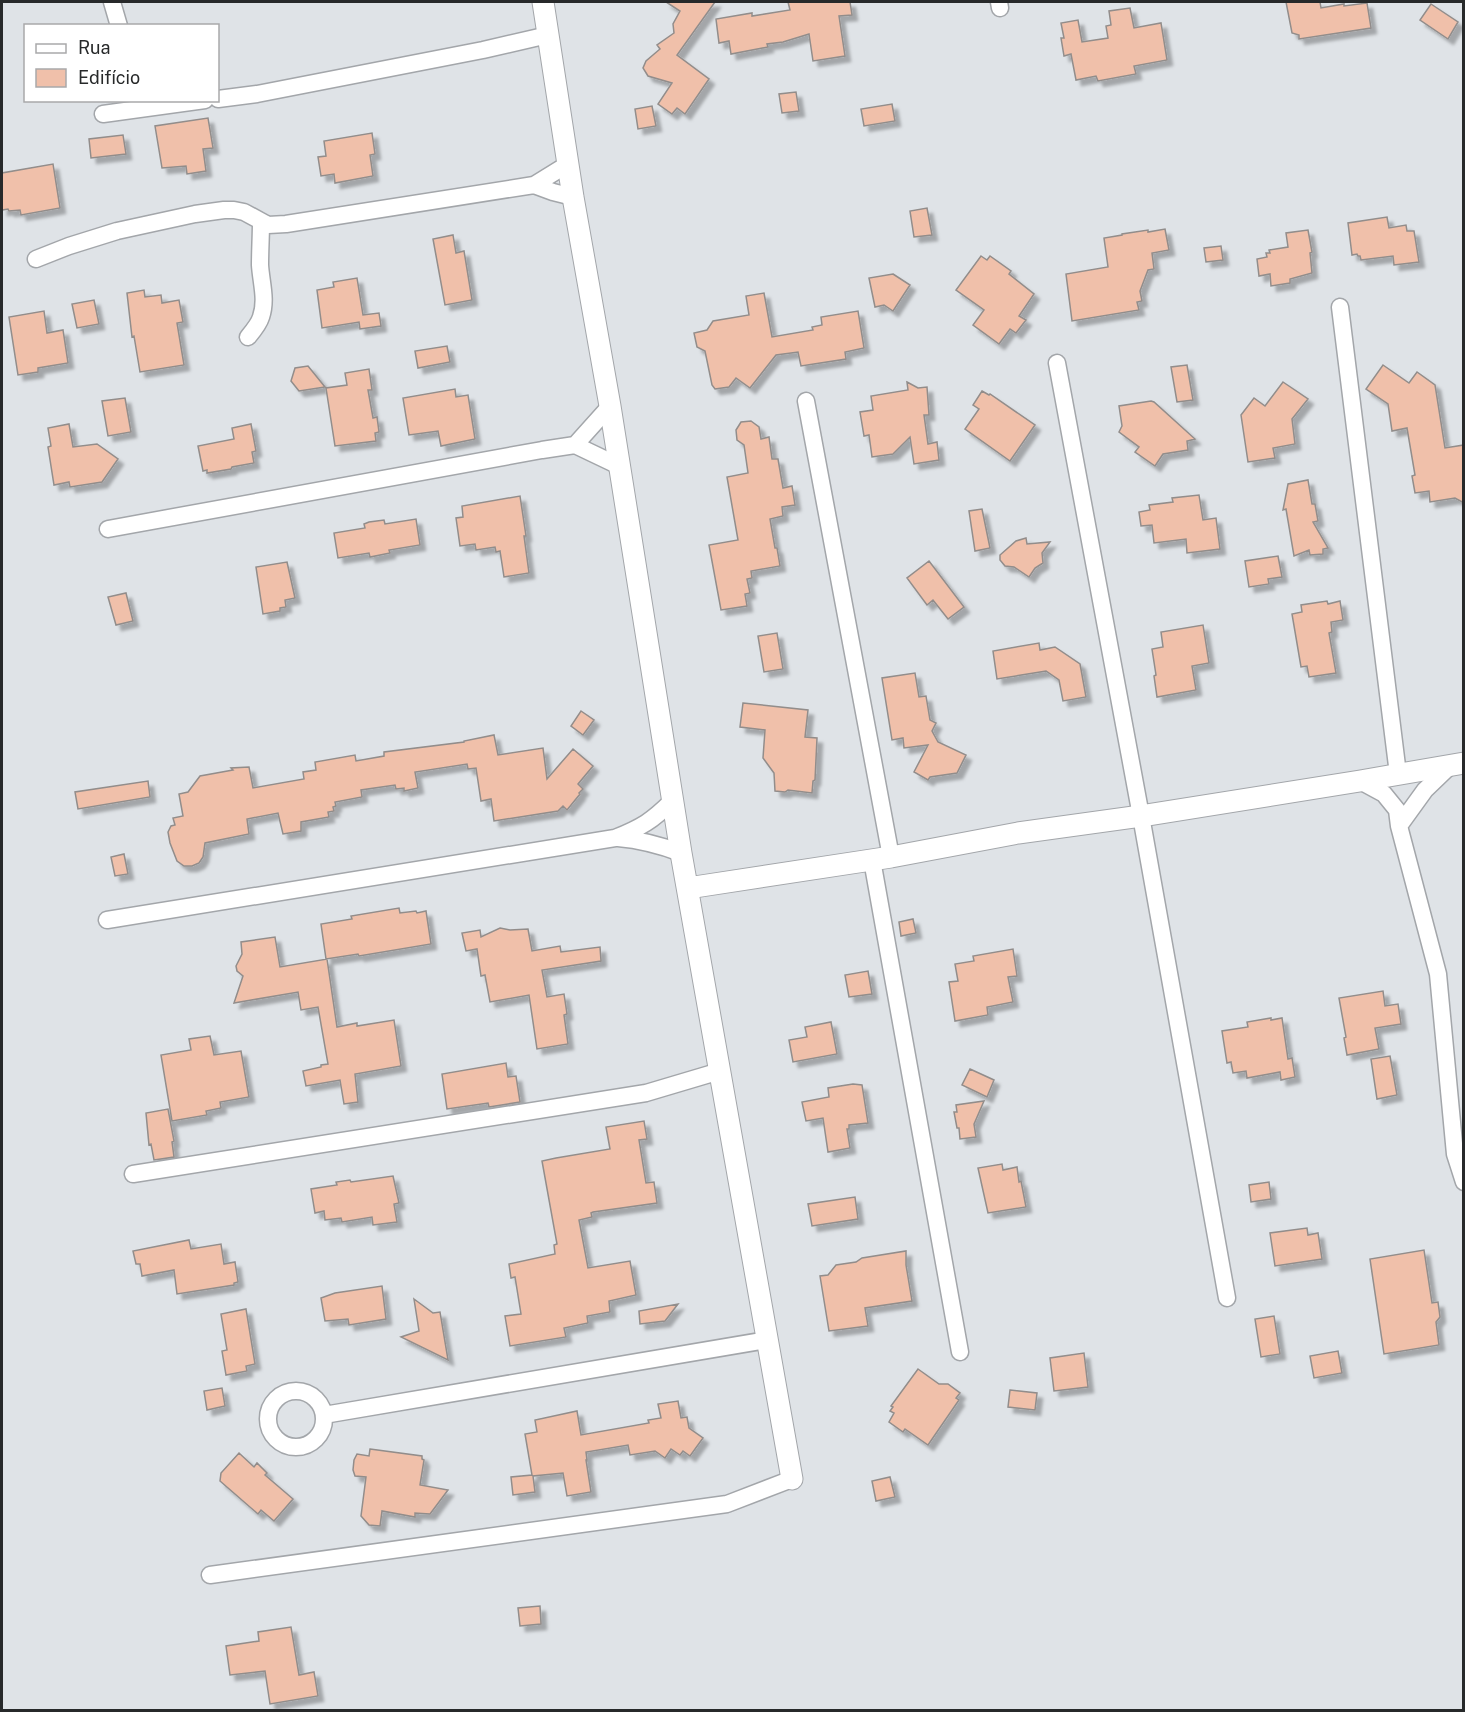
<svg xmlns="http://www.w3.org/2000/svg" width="1465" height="1712" viewBox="0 0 1465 1712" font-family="'Public Sans',sans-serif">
	<defs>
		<filter id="shadow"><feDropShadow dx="5.5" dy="5.5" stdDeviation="1.5" flood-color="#0004"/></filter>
	</defs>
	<rect width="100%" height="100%" fill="#dfe3e7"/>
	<path fill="#f0c0aa" stroke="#928d8b" stroke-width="1.5" filter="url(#shadow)" d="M666 2H715L677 55 709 79 685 114 677 108 672 114 658 104 672 83 648 76 643 68 646 61 660 49 657 45 674 33 673 24 680 11Z
		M788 2H850L852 15 839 16 845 56 813 61 809 34 783 42 767 44 768 47 731 54 729 41 719 43 716 19 752 13V16L790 10Z
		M1286 2H1320L1321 8 1344 4V6L1367 3 1371 28 1299 39V35L1292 33Z
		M1431 4 1458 22 1448 39 1420 20Z
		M1130 8 1134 28 1161 23 1167 60 1134 66 1136 74 1098 81 1096 76 1076 80 1071 54 1064 56 1061 38H1064L1061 23 1078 20 1082 42 1108 38 1106 26 1111 25 1109 11Z
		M796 92 799 111 782 113 779 94Z
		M892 104 895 121 864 126 861 109Z
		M652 106 656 126 638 129 635 109Z
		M208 118 213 148 203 149 206 171 187 174 186 166 162 168 155 126Z
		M372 133 375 154 370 155 373 176 335 183 334 174 321 176 318 157 326 156 324 141Z
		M123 135 126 154 91 158 89 139Z
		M53 164 60 208 21 215 20 210 9 211 8 209 2 210V173Z
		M927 208 932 235 914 237 910 211Z
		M1387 217 1389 228 1406 225 1407 231H1414L1419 262 1394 265 1393 256 1361 260 1360 256H1358L1357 254 1352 255 1348 223Z
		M1165 229 1169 250 1152 253 1154 269 1148 270 1140 291 1142 301 1137 302 1139 310 1072 321 1066 274 1108 267 1104 238 1122 235V234L1148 230V232Z
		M1308 230 1312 252 1310 253 1312 273 1290 279V283L1271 286 1270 274 1259 276 1257 259 1267 257 1266 253H1270L1269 250 1288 247 1286 233Z
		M453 235 456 253 464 251 472 300 445 305 433 239Z
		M1221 246 1223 260 1206 262 1204 248Z
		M981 256 987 260 990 256 1011 271 1009 274 1034 294 1019 316 1026 320 1016 333 1010 329 999 344 973 325 984 310 956 290Z
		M893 274 910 285 893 311 884 305 875 307 869 278Z
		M357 278 363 315 379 313 381 326 360 329 359 322 322 328 317 290 334 287 333 282Z
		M144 290 145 297 161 295 162 303 179 300 183 322 177 323 184 365 140 372 134 336 132 337 127 293Z
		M764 293 772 337 813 330 812 327 822 325 821 317 858 311 864 348 845 352 846 359 801 366 798 352 776 355 750 388 736 378 729 387 715 389 712 385 705 351 697 347 694 333 707 330 713 321 749 315 746 296Z
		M94 300 99 324 77 328 72 304Z
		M44 311 47 333 63 330 68 363 38 368V372L18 375 9 317Z
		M447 346 450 362 418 368 415 351Z
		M1187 365 1193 400 1177 402 1171 367Z
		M1383 365 1409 383 1417 372 1435 385 1445 448 1464 445V503L1455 498 1430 502 1429 491 1415 493 1412 476 1415 475 1407 428 1392 431 1388 404 1366 389Z
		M308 366 325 387 299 391 291 381 295 368Z
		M369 369 372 390H368L373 418 377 417 379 432 375 433 376 441 335 446 326 388 347 385 345 373Z
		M907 382 918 388 927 387 929 415H924L928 444 937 442 939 460 914 464 910 437 893 454 872 457 869 435 864 436 860 412 873 410 871 396 908 390Z
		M1283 382 1308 399 1292 419 1295 444 1273 448 1275 458 1248 462 1241 415 1254 398 1265 406Z
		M455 389 456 397 468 395 475 439 441 446 438 431 409 435 403 398Z
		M982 391 989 395 990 394 1035 425 1010 461 965 429 979 409 973 405Z
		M125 398 131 432 108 436 102 401Z
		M1151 401 1154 402 1195 439 1187 441 1188 450 1163 454 1155 466 1135 452 1139 447 1119 432 1122 426 1119 406Z
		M751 421 759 427 761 439 769 437 772 459H778L783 488 792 486 795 505 782 507 783 516 770 519 775 548H777L780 566 751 571 752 578 747 579 750 593 745 594 747 606 721 610 709 545 738 540 727 477 748 473 744 445 737 440 736 430 741 422Z
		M69 424 73 447 97 444 118 459 102 482 70 487 69 482 54 485 48 447 51 446 48 428Z
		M251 424 256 451 252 452 254 463 232 467 231 469 207 473V470L203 471 198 446 234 439 232 428Z
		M1308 480 1312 504H1315L1318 521 1313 522 1328 548 1323 549V554L1310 555 1309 550 1294 556 1286 509 1283 510 1288 484Z
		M1199 495 1203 520 1216 518 1220 549 1187 553 1186 539 1154 543 1152 525 1141 526 1139 512 1150 510 1149 505 1173 502 1172 498Z
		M520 496 526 536H524L529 573 504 577 500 551 496 552 495 547 476 550 475 544 460 546 456 518 463 517 462 506Z
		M982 509 990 548 975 551 969 511Z
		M416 519 420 545 389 550 390 553 370 557 369 553 338 558 334 533 365 528 364 524 369 522 384 520 385 524Z
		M1026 538 1027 544 1050 542 1042 553 1043 563 1035 568 1029 577 1014 567 1005 566 1000 560V555L1016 541Z
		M1278 556 1282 577 1268 579 1269 584 1249 587 1245 561Z
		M929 561 964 607 948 619 933 600 927 605 907 578Z
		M287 562 295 598 285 600 286 607 280 608V611L263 614 256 567Z
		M126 593 133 621 116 625 108 597Z
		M1327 601 1328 604 1340 601 1343 620 1331 622 1332 632 1329 633 1336 673 1309 677 1307 666 1301 667 1292 614 1302 612 1301 605Z
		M1203 625 1209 663 1192 666 1196 690 1157 697 1154 676 1156 675 1152 649 1163 647 1161 632Z
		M777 633 783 669 764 672 758 636Z
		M1039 643 1040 650 1055 647 1080 664 1086 697 1063 701 1059 680 1046 671 997 679 993 651Z
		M915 673 919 697 926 696 930 720 936 723 932 731 938 742 966 755 957 773 930 777 928 780 914 772 928 745 904 748 903 738 892 740 882 678Z
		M743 703 808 710 805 737 817 738 815 780 813 781 812 793 788 790 785 792 775 791 774 773 763 758 765 730 740 727Z
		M581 711 594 720 583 735 571 726Z
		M494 735 498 755 543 748 547 779 573 749 593 766 578 784 583 789 579 793 580 794 567 810 563 806 558 811 494 821 491 799 481 801 476 768 468 769 467 764 415 772 418 788 404 791V788L396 789 395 785 361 790 362 797 335 802 336 806 333 807 334 811 328 812 329 817 301 822V831L283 834 278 813 247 819 249 834 205 843 203 857 199 863 192 866H184L177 861 170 843 168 832 171 826 175 825 173 818 183 816 179 794 188 792 200 776 233 770 231 768 249 767 253 788 304 779 303 772 316 770 315 762 355 755 356 761 384 756V752L464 742V741Z
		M148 781 150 797 78 809 75 792Z
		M124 854 128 874 115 876 111 857Z
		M399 908 400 913 416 911 417 913 426 911 431 944 359 956 358 954 326 959 321 924 352 919 351 916Z
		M913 919 916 933 901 936 899 922Z
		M500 928 510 930 528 929 532 951 560 946 561 952 600 947 601 961 542 970 547 997 564 994 567 1014 564 1015 568 1044 537 1049 529 995 490 1002 485 975 481 976 477 949 466 951 462 933 480 930 481 937Z
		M275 937 280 967 327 959 337 1027 357 1023V1026L394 1020 401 1066 355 1074 358 1102 344 1104 340 1080 306 1086 303 1071 321 1067V1065L328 1064 318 1007 301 1010 298 992 234 1003 243 976 237 971 236 966 242 954 241 942Z
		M1013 949 1017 976 1008 977 1013 1002 987 1007 988 1015 955 1021 949 982 958 981 955 964 974 961 973 956Z
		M868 971 872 994 849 997 845 975Z
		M1383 991 1385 1006 1398 1004 1401 1024 1375 1028 1379 1049 1347 1055 1344 1038 1346 1037 1339 998Z
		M1271 1018V1020L1282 1018 1288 1059 1292 1058 1295 1077 1281 1080 1280 1072 1247 1078 1246 1071 1233 1073 1231 1062 1227 1063 1222 1031 1248 1027 1247 1022Z
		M831 1022 837 1054 793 1062 789 1040 807 1037 805 1027Z
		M210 1036 214 1055 241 1051 249 1097 220 1102 221 1108 206 1111 207 1115 172 1121 161 1055 191 1050 189 1039Z
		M1390 1056 1397 1095 1377 1099 1371 1059Z
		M506 1063 508 1077 516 1076 520 1102 489 1107 488 1103 447 1109 442 1074Z
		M970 1069 994 1080 987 1097 962 1085Z
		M853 1084 862 1085 868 1123 849 1125V1129H847L850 1148 828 1152 823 1118 806 1121 802 1102 829 1097 828 1088Z
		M984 1101 974 1124 976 1137 960 1139 959 1128H957L954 1112H957L956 1105Z
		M168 1109 174 1141 172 1142 174 1157 154 1160 151 1144 149 1145 146 1113Z
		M644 1121 647 1139 639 1140 646 1183 654 1182 657 1203 593 1212 591 1213 592 1217 579 1220 588 1268 630 1261 636 1295 609 1301 610 1312 587 1316 588 1323 564 1328 566 1337 510 1346 505 1316 521 1314 515 1277 511 1278 509 1264 555 1254 554 1245 557 1244 542 1161 556 1158 610 1149 606 1127Z
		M1002 1164 1003 1170 1017 1167 1019 1182 1021 1181 1026 1207 988 1213 978 1168Z
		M393 1176 399 1203 394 1204 397 1222 373 1225 372 1217 342 1222 341 1218 325 1220 324 1211 315 1213 311 1189 337 1185 336 1182 350 1180 351 1182Z
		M1269 1182 1271 1199 1251 1202 1249 1185Z
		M855 1197 858 1219 812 1226 808 1204Z
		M1307 1228 1308 1235 1318 1233 1322 1259 1275 1266 1270 1233Z
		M189 1240 191 1249 221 1244 224 1264 235 1262 238 1282 234 1283V1285L177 1294 174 1270 142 1276 140 1264H136L133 1251Z
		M1424 1250 1432 1303 1438 1302 1440 1317 1436 1322 1439 1345 1384 1354 1370 1259Z
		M906 1251V1265L912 1301 865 1308 868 1326 829 1331 820 1276 828 1275 836 1265 856 1262 862 1258Z
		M382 1286 386 1319 349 1325 348 1319 325 1321 321 1298 335 1293Z
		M414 1299 433 1313 440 1312 448 1360 401 1337 419 1331Z
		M678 1304 665 1321 640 1324 639 1311Z
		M246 1309 255 1364 246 1366 247 1371 226 1375 222 1351 227 1350 221 1314Z
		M1274 1316 1280 1354 1261 1357 1255 1319Z
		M1338 1351 1342 1373 1314 1378 1310 1356Z
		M1084 1353 1088 1387 1054 1391 1050 1358Z
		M918 1369 939 1384H948L960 1393 956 1398 959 1400 928 1445 905 1429 903 1432 889 1422 894 1413 890 1411 893 1407 891 1406Z
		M222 1388 225 1406 207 1410 204 1391Z
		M1010 1390 1037 1393 1035 1410 1008 1407Z
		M678 1401 681 1418 687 1417 689 1428 703 1438 690 1456 683 1451 680 1455 671 1449 665 1458 655 1451 630 1455 628 1445 586 1452 587 1460H586L591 1492 567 1496 563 1473 533 1476 535 1492 513 1495 511 1477 532 1475 525 1434 537 1432 535 1420 577 1411 581 1435 649 1423 648 1420 661 1418 658 1404Z
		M370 1449 422 1456V1459L424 1460 420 1485 448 1490 430 1514 415 1513V1517L382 1511 380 1526 369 1525 361 1516 366 1477 355 1476 353 1470 354 1460 357 1454 369 1456Z
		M239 1453 254 1467 257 1463 267 1473 265 1475 293 1499 274 1521 261 1510 258 1514 220 1481 221 1473Z
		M890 1477 895 1497 876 1501 872 1481Z
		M540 1606 541 1624 520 1626 518 1608Z
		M291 1627 299 1675 314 1672 318 1696 270 1704 265 1671 230 1675 226 1646 259 1641 258 1632Z"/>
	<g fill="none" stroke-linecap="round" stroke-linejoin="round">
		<g stroke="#a3a6aa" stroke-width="19">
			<path id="minor" d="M112 2 119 26
				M999 2 1000 8
				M218 99 257 94 483 50 548 35
				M103 114 205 100
				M534 185 553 192 573 197
				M36 259 69 246 117 231 195 214 224 210H234L244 212 268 225 286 224 534 185 568 164
				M1340 307 1398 774
				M248 337C253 331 259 324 261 317 267 300 261 282 260 265 260 250 261 236 261 222
				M1057 363 1141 816 1227 1298
				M806 401 891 857
				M575 445 619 466
				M108 529 542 450 575 445 610 406
				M1360 781 1384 794 1397 810 1399 826 1438 974 1455 1154 1464 1182
				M1399 826 1425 790 1451 765
				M618 838C641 840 660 845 681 853
				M872 860 960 1352
				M107 920 615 838C642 827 652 821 672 801
				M133 1174 646 1093 720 1071
				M268 1419a28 28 0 1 1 56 0a28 28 0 1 1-56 0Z
				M324 1415 767 1340
				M210 1575 727 1504 792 1479"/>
		</g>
		<g stroke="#a3a6aa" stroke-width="23">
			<path id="tertiary" d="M543 2 573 197 610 406 681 853 792 1479
				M688 888 891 857 1018 833 1141 816 1360 781 1464 763"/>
		</g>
		<use href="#minor" stroke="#fff" stroke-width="16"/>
		<use href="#tertiary" stroke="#fff" stroke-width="21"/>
	</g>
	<rect width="1465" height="1712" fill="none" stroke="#27292a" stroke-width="6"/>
	<rect x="24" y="24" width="195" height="78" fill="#ffffff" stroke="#a9a9aa" stroke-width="1.5"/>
	<rect x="36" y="44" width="30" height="9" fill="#ffffff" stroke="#a9a9aa" stroke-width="1.5"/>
	<text x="78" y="54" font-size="18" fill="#27292a">Rua</text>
	<rect x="36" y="69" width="30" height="18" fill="#f0c0aa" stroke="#a9a9aa" stroke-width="1.5"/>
	<text x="78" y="84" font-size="18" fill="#27292a">Edifício</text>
</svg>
